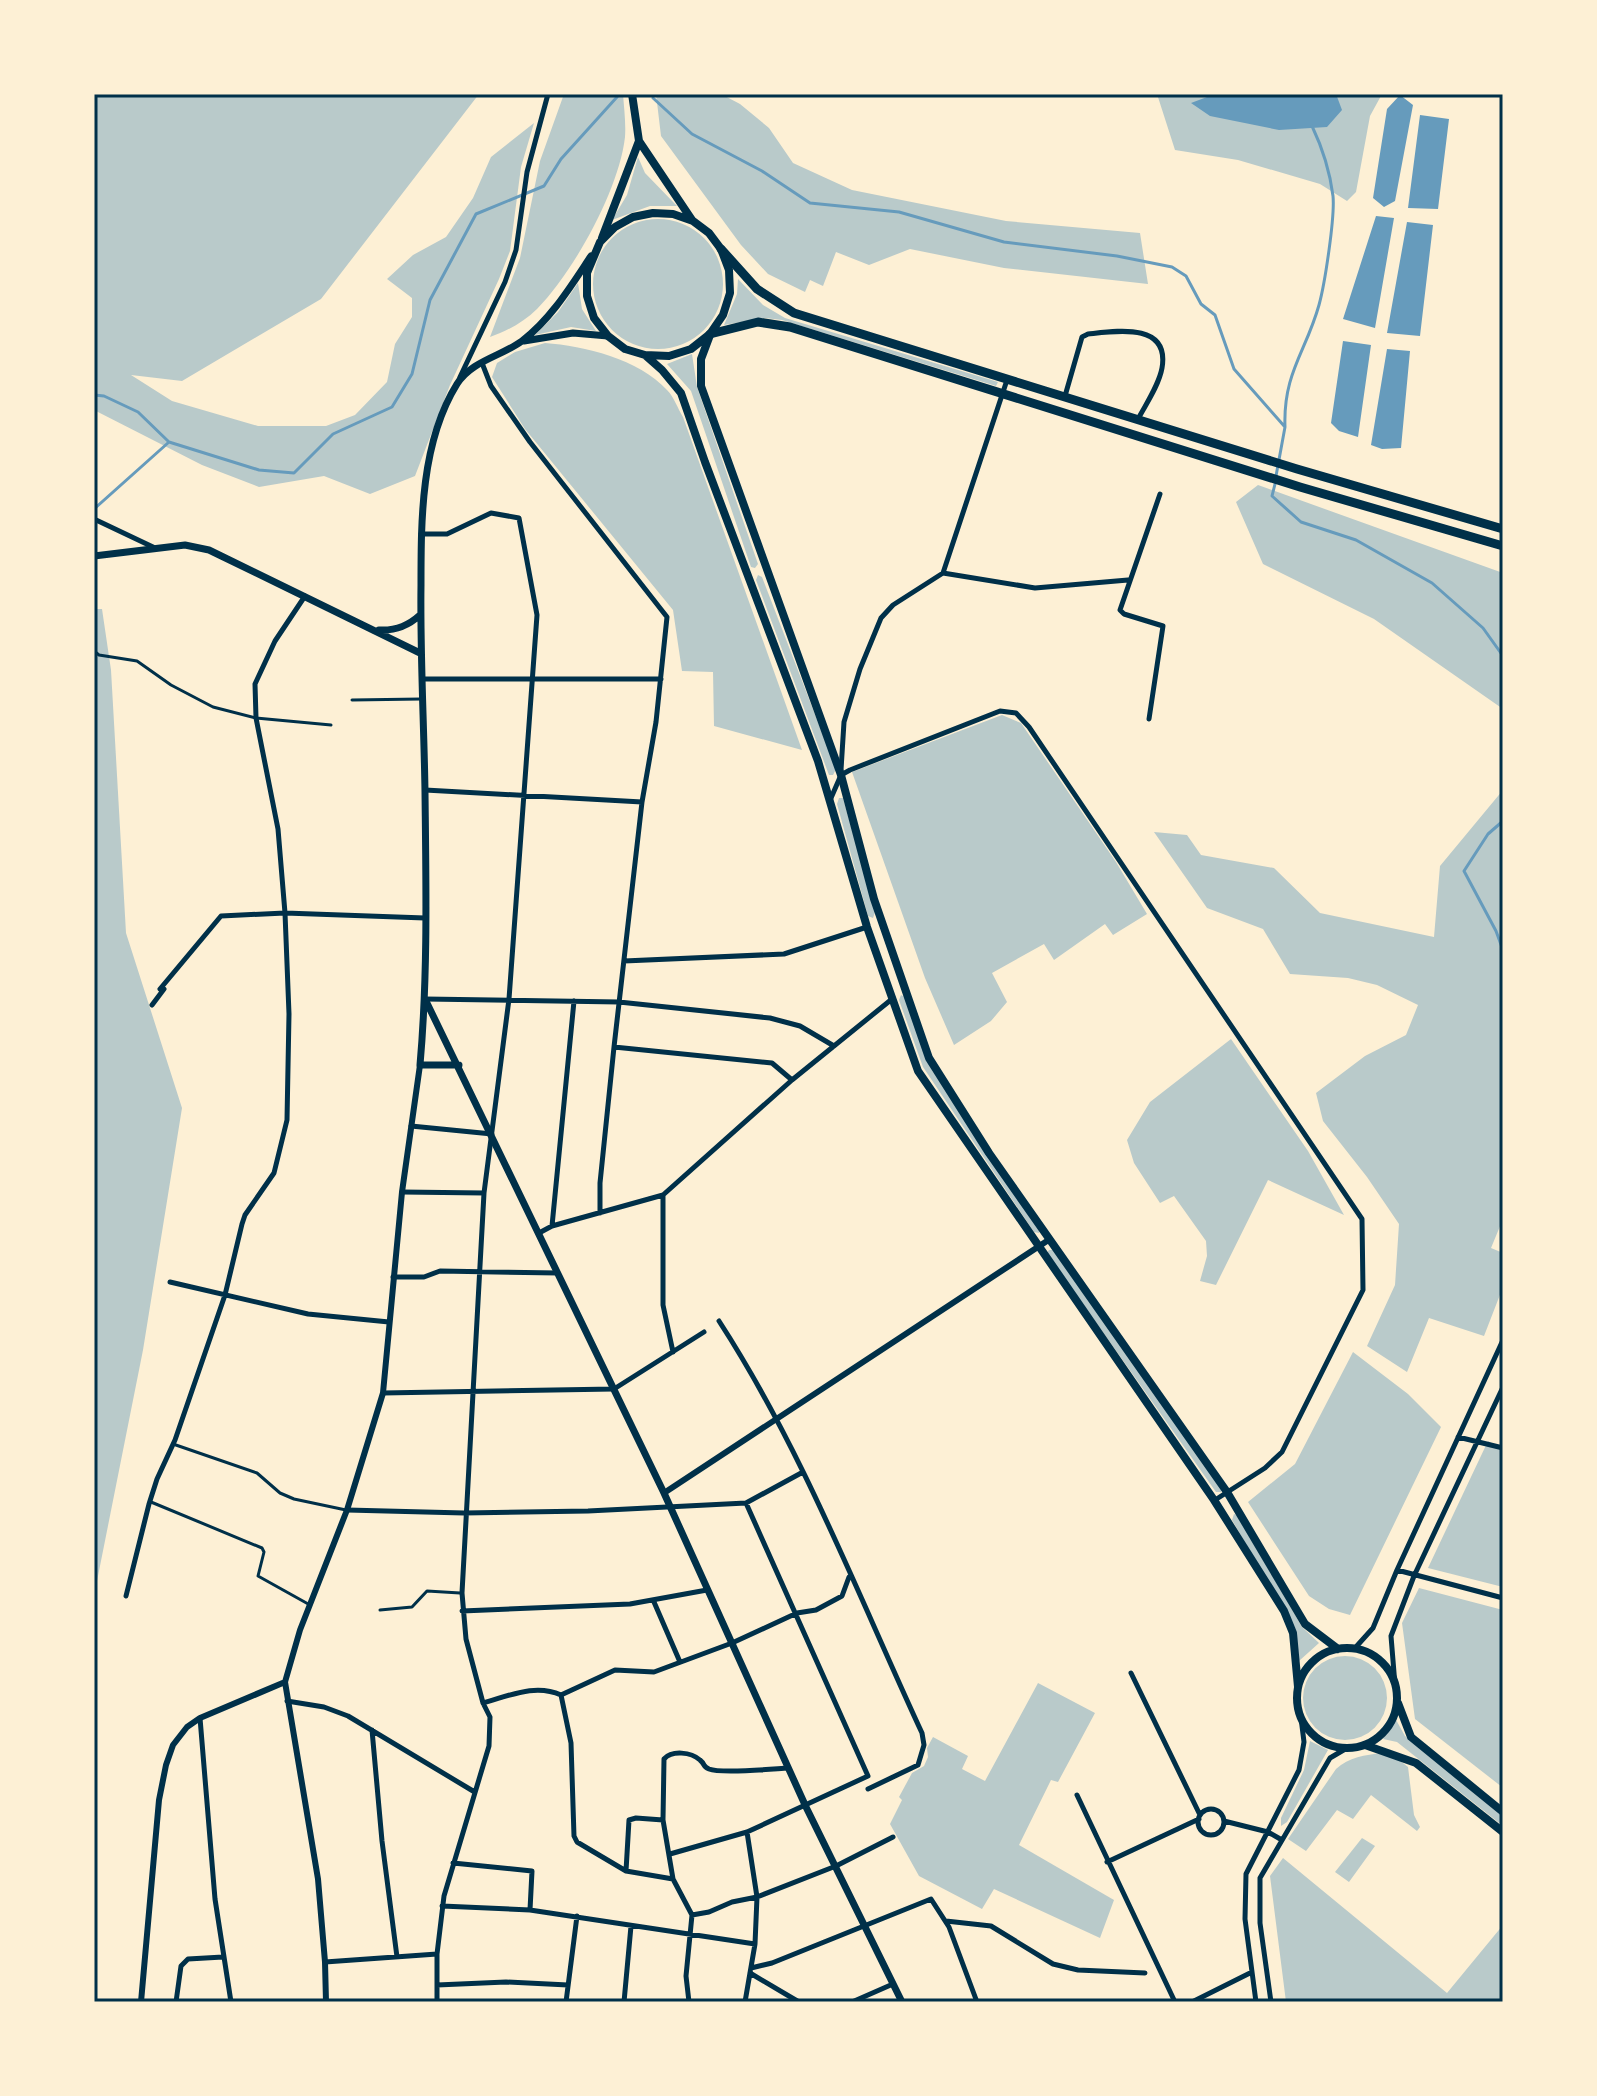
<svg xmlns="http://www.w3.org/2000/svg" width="1597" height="2096" viewBox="0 0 1597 2096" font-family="Arial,sans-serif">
	<rect width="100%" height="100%" fill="#fdf0d5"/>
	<path fill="#b9caca" d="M94 94H479L321 299 182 381 131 375 172 401 258 426H326L355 415 387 382 395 344 412 317V298L387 279 413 255 446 237 473 198 491 157 534 123 521 167 510 251 499 279 450 385 415 476 370 494 324 476 259 487 202 465 94 410Z
		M564 94H623C624 108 626 123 625 137 619 190 574 271 537 309 524 322 507 331 490 337L520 258 540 161Z
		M656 94H721L740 104 769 128 793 163 852 190 1006 221 1140 233 1148 284 1004 268 910 249 869 265 836 252 823 286 810 280 805 292 768 274 741 245 661 136Z
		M1157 94H1382L1370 116 1356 192 1347 201 1320 184 1238 160 1175 150Z
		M638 157 645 173 677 206H650L612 220 627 195Z
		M593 284a65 65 0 1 1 130 0a65 65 0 1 1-130 0Z
		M738 279 763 305 785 318 998 382 996 386 782 320 765 318 724 325 737 294Z
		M578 283 582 309 596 331 571 327 535 335 558 312Z
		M545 343C584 346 639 359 667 390 674 397 678 409 683 417L802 750 714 726 713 672 682 671 673 610 525 429 492 377 497 363 515 352Z
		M692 354 697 387 758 564 755 568 751 567 691 391 667 364Z
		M1258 485 1503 573V709L1374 619 1263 564 1236 502Z
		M758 575 762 577 836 769 833 775H829L756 580Z
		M94 609H102L111 670 126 933 182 1108 143 1350 96 1586 94 1644Z
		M1002 715 1021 723 1116 862 1147 914 1113 935 1105 924 1054 960 1044 944 992 973 1007 1002 991 1021 954 1045 925 978 852 772Z
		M1503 790V1219L1491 1248 1503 1253V1287L1484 1336 1429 1318 1407 1372 1367 1346 1395 1285 1399 1224 1367 1177 1323 1121 1316 1093 1365 1056 1406 1035 1418 1005 1377 985 1348 978 1290 974 1263 929 1207 908 1154 832 1187 835 1201 855 1274 868 1320 913 1434 937 1440 866Z
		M839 798H843L875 912 873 918 868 916 837 804Z
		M901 995 905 997 927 1061 1040 1229 1039 1233 1034 1232 923 1067 899 1000Z
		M1231 1039 1308 1151 1344 1215 1268 1180 1216 1285 1200 1281 1207 1256 1206 1241 1174 1196 1160 1203 1134 1163 1127 1140 1150 1102Z
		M1049 1250H1053L1222 1489 1221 1492H1216L1047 1253Z
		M1353 1352 1408 1394 1441 1427 1350 1615 1329 1609 1309 1596 1248 1502 1295 1464Z
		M1488 1441 1503 1450V1587L1428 1568Z
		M1234 1514 1237 1515 1302 1627 1319 1643 1299 1661 1296 1630 1232 1520Z
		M1419 1588 1503 1610 1502 1787 1415 1719 1402 1623Z
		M1303 1698a42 42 0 1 1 84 0a42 42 0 1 1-84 0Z
		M1038 1683 1095 1713 1058 1782 1051 1780 1019 1845 1114 1900 1100 1938 994 1889 982 1909 919 1876 890 1824 902 1800 899 1797 912 1773 924 1766 928 1757 927 1748 933 1737 968 1756 962 1769 985 1781Z
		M1395 1718 1405 1736 1503 1816V1826L1397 1742 1383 1739Z
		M1310 1741 1328 1750 1287 1822 1281 1826V1818L1304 1770Z
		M1382 1753 1398 1759 1408 1767 1414 1815 1420 1827 1417 1831 1371 1795 1353 1819 1337 1810 1306 1851 1288 1839 1336 1769C1349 1757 1365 1755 1382 1753Z
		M1362 1838 1375 1846 1349 1882 1335 1872Z
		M1283 1858 1447 1993 1503 1925V2002H1286L1270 1876Z"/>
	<path fill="#669bbc" d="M1215 94H1336L1342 110 1327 127 1279 130 1210 116 1191 103Z
		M1400 95 1413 105 1395 201 1384 207 1373 198 1387 109Z
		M1420 115 1449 119 1438 209 1408 208Z
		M1376 216 1394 218 1375 328 1343 319Z
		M1407 222 1433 225 1420 336 1387 333Z
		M1343 341 1371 345 1358 437 1339 431 1331 423Z
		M1387 349 1410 351 1401 448 1382 449 1371 445Z"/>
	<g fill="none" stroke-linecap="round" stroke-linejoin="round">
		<path stroke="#669bbc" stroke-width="3" d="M653 98 692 134 762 171 810 203 899 212 1004 242 1117 256 1172 267 1186 276 1201 304 1215 315 1234 369 1285 427 1276 476
			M94 395 104 396 138 412 169 442 259 470 294 473 333 434 392 407 412 374 430 300 476 214 544 186 561 159 617 97
			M1285 427C1283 373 1306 352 1319 305 1325 283 1335 217 1333 196 1330 172 1322 147 1312 126
			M1275 484 1272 496 1301 522 1356 540 1432 583 1483 628 1503 656
			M94 509 169 442
			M1503 821 1488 834 1464 871 1496 931 1503 950"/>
		<path stroke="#003049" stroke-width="3" d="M94 651 99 655 137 661 171 685 213 707 256 718 331 725
			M352 700 421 699
			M173 1444 257 1473 280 1493 294 1499 346 1510
			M151 1502 262 1548 264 1552 258 1576 310 1605
			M380 1610 412 1607 427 1591 460 1593"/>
		<path stroke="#003049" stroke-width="5" d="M482 363 491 386 530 442 667 617 656 722 642 802 614 1047 600 1183V1213
			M460 377 505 282 516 250 527 172 548 94
			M1065 396 1082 337 1088 334C1116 331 1170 322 1162 368 1159 385 1146 404 1138 419
			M94 519 153 547
			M421 534H447L491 513 519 518 537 615 509 999 484 1193 462 1593 466 1639 483 1703 490 1717 489 1746 444 1896 437 1954V2002
			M943 573 1035 588 1128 580
			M422 679H661
			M1149 719 1163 626 1124 614 1120 610 1160 494
			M841 770 844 722 860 669 881 618 893 605 943 573 1007 380
			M425 790 642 802
			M831 798 841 775 850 770 1000 711 1016 713 1029 727 1362 1219 1363 1290 1282 1452 1265 1468 1215 1500
			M624 961 784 954 867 927
			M160 989 221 916 285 913 425 918
			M425 999 619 1002 770 1018 800 1026 834 1046
			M152 1005 164 989
			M614 1047 772 1063 792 1080
			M411 1126 492 1134
			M402 1192 484 1193
			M663 1195V1305L673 1352
			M552 1226 574 1001
			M539 1233 552 1226 663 1195 792 1080 892 999
			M393 1277H424L440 1271 558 1273
			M170 1282 308 1314 389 1322
			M719 1321C802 1449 858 1595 922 1733L924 1745 918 1765 868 1789
			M383 1393 614 1389 704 1332
			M1458 1437 1503 1448
			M347 1510 464 1513 588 1511 746 1503 803 1472
			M1397 1570 1503 1598
			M126 1596 149 1504 157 1479 175 1440 225 1295 242 1224 245 1215 274 1173 287 1120 289 1014 285 913 278 829 256 718 255 684 275 641 305 596
			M654 1602 680 1662
			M462 1611 630 1604 707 1590
			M1355 1648 1373 1628 1397 1570 1503 1340
			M1131 1673 1200 1815
			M1395 1685 1391 1636 1414 1576 1503 1387
			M561 1695 615 1670 654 1672 732 1643 797 1613 816 1610 842 1596 849 1577
			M561 1695 571 1743 574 1836 577 1842 626 1871 673 1879
			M287 1701 324 1707 348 1716 473 1791
			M483 1703C509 1696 535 1683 561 1695
			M200 1718 215 1899 231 2002
			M372 1730 382 1841 397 1957
			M1077 1795 1175 2002
			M1198 1822a13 13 0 1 1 26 0a13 13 0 1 1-26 0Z
			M1224 1821 1268 1832 1282 1840
			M670 1854 747 1832 868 1776 746 1503
			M1107 1862 1199 1819
			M453 1863 532 1871 530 1910
			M626 1871 629 1820 636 1818 663 1820
			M442 1906 530 1910 755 1944
			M692 1915 709 1912 732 1902 757 1897 836 1866 893 1837
			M946 1921 991 1926 1053 1964 1078 1970 1145 1973
			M325 1962 437 1954
			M751 1968 772 1963 931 1899 949 1927 977 2002
			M750 1973 799 2002
			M437 1985 506 1982 568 1985
			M176 2002 181 1966 188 1959 223 1957
			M566 2002 577 1916
			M624 2002 631 1926
			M689 2002 686 1976 692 1915 673 1879 663 1820 664 1759C672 1750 691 1752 700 1760 706 1765 702 1766 709 1769 722 1774 772 1769 788 1768
			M745 2002 755 1944 757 1897 747 1832
			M852 2002 893 1984
			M1192 2002 1252 1972
			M1256 2002 1245 1919 1246 1874 1299 1770 1304 1742 1301 1718
			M1271 2002 1260 1923V1878L1330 1758 1347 1748"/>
		<path stroke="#003049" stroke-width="6" d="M664 1493 1050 1239
			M141 2002 159 1800 166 1765 173 1745 187 1727 200 1718 285 1682
			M326 2002 325 1962 318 1879 285 1682 300 1630 347 1510 383 1393 402 1192 420 1065"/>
		<path stroke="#003049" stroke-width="7" d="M524 341 573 333 608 336
			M94 556 185 545 209 550 420 653
			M379 630C395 631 408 626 420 615
			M425 999 664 1493 806 1807 902 2002
			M459 1065H420C428 974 426 883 425 792 424 723 420 654 421 585 421 519 421 442 457 384 471 361 502 356 522 341 551 319 571 286 591 256"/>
		<path stroke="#003049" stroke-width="8" d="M632 94 639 141 692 220
			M602 238 639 141
			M710 335 701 359V386L841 775 874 899 929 1058 989 1153 1227 1492 1305 1624 1338 1649
			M645 355 669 356 691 349 710 334 723 315 730 293 729 270 721 249 709 233 693 221 673 214 653 213 633 217 615 227 600 242 587 273V296L594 318 608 336 625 349 645 355 662 370 681 393 705 462 818 761 867 927 918 1071 1214 1500 1284 1611 1293 1633 1298 1687
			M1297 1698a50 50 0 1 1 100 0a50 50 0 1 1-100 0Z
			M1398 1703 1411 1737 1503 1812
			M1365 1745 1416 1763 1503 1832"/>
		<path stroke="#003049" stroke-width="9" d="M721 249 757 289 794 313 1297 469 1503 529
			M710 334 758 322 790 327 1300 487 1503 546"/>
	</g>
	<rect width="1597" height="2096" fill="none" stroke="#fdf0d5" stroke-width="192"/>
	<rect x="96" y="96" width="1405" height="1904" fill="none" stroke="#003049" stroke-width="3"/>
</svg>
